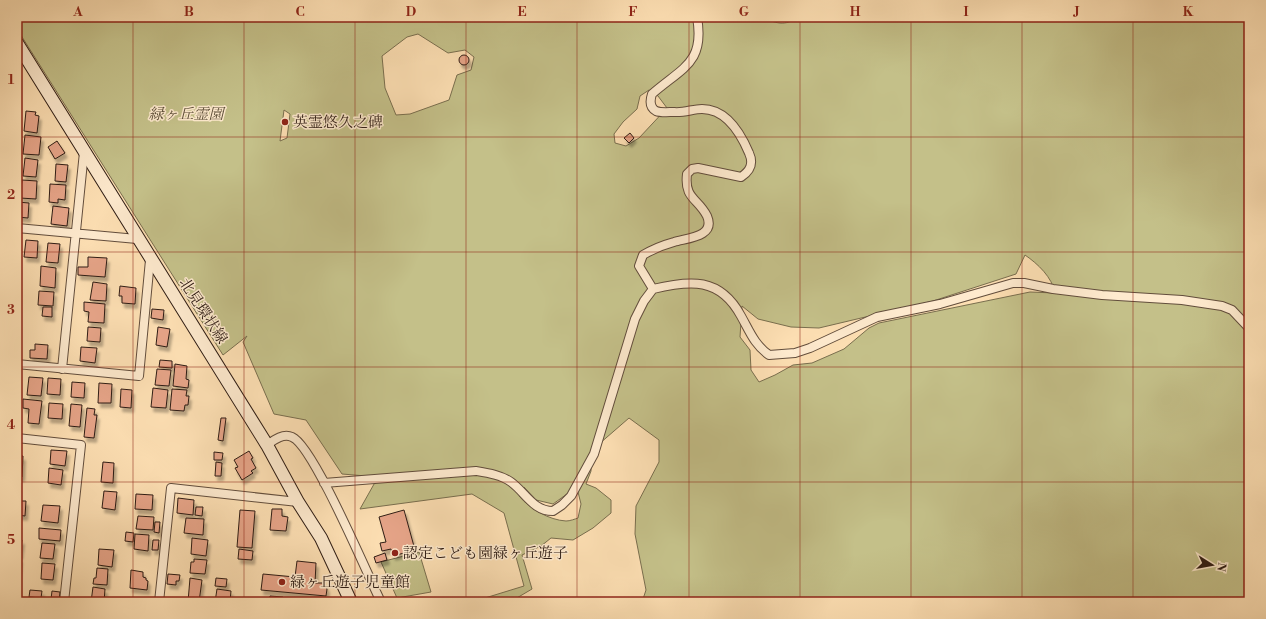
<svg xmlns="http://www.w3.org/2000/svg" width="1266" height="619" viewBox="0 0 1266 619" font-family="'Libre Bodoni','Noto Serif JP',serif">
	<defs>
		<filter id="shadow"><feDropShadow dx="2.5" dy="4.5" stdDeviation="1" flood-color="#0004"/></filter>
	</defs>
	<rect width="100%" height="100%" fill="#fddfb3"/>
	<filter id="stains"><feTurbulence type="fractalNoise" baseFrequency=".005" numOctaves="4"/><feColorMatrix values="0 0 0 0 .2 0 0 0 0 .09 0 0 0 0 .02 0 0 0 .5 -.17"/></filter>
	<radialGradient id="worn" r=".72"><stop offset=".6" stop-color="#630" stop-opacity="0"/><stop offset="1" stop-color="#630" stop-opacity=".3"/></radialGradient>
	<path fill="#c4c089" stroke="#796e4e" fill-rule="evenodd" d="M17 17H763C774 23 786 27 797 17H1249V602H642L646 590 635 534 636 506 659 462V440L629 418 591 451V471L586 484 596 488 611 500V513L593 528 573 540 551 538 541 546 522 555 532 589 510 602H472L524 586 504 513 472 494 360 509 378 477 342 474 306 420 274 414 243 342 247 336 223 355 17 29ZM418 34 448 53 465 50 474 57 471 70 457 75 449 100 410 114 396 115 385 88 382 56 407 37ZM649 90 658 96 667 108 639 138 626 146 615 143 614 134 623 122 637 109 640 96ZM284 110 290 114 287 138 280 141ZM1025 255C1038 264 1052 277 1055 293L1030 292 879 323 869 328 844 349 812 363 793 365 775 375 759 382 751 370 750 350 740 337 742 306 758 319 791 327 819 328 933 301 1016 274ZM524 487 536 500 553 504 567 494 578 492 581 504 578 518C575 519 570 521 566 521 549 520 530 509 519 496Z
		M419 552 431 592 397 598 381 562Z"/>
	<path fill="#e6a488" stroke="#2e1c14" filter="url(#shadow)" d="M459 60a5 5 0 1 1 10 0a5 5 0 1 1-10 0Z
		M26 111 36 112 35 115 39 116 37 133 24 131Z
		M630 133 634 138 629 143 624 138Z
		M25 135 41 137 39 155 23 154Z
		M57 141 65 153 55 159 48 147Z
		M25 158 38 160 36 177 23 176Z
		M56 164 68 165 66 182 55 181Z
		M22 180 37 181 36 199 20 198Z
		M50 184 66 185 65 200 58 199V203L49 202Z
		M17 202 29 203 28 218 17 217Z
		M53 206 69 208 67 226 51 224Z
		M26 240 38 241 37 258 24 257Z
		M48 243 60 244 58 263 46 262Z
		M88 257 107 258 105 277 78 275V267H88Z
		M41 266 56 268 55 288 40 286Z
		M93 282 107 284 106 301 90 300Z
		M120 286 136 288 135 304 122 303V296H119Z
		M39 291 54 292 53 306 38 305Z
		M84 302 105 304 104 323 88 322 89 312 84 311Z
		M43 307H52V317L42 316Z
		M152 309 164 310 163 320 151 318Z
		M88 327 101 328 100 342 87 341Z
		M158 327 170 329 167 347 156 345Z
		M35 344 48 345 47 359 30 358V350H35Z
		M81 347 97 348 95 363 80 361Z
		M160 360 172 361V368L159 367Z
		M175 364 187 366 186 379 189 380 188 388 173 386Z
		M157 369 171 370 169 386 155 385Z
		M29 377 43 378 41 396 27 395Z
		M48 378 61 379 60 395 47 394Z
		M72 382 85 383 84 398 71 397Z
		M99 383 112 384 111 403H98Z
		M153 388 168 390 166 408 151 407Z
		M121 389 132 390 131 408 120 407Z
		M172 389 187 390 186 396H189L188 405H185L184 411 170 410Z
		M23 399 42 401 39 424 28 423 29 409 23 408Z
		M49 403 63 404 62 419 48 418Z
		M71 404 82 405 80 427 69 426Z
		M87 408 95 409 94 415H97L94 438 84 437Z
		M221 418H226L223 441 218 440Z
		M51 450 67 451 65 466 50 464Z
		M249 451 253 458 251 459 256 468 251 471 253 473 242 480 235 468 238 467 234 460Z
		M214 452 223 453 222 460H214Z
		M17 456H23L22 477H17Z
		M103 462 114 463 113 483 101 482Z
		M216 462 222 463 221 476H215Z
		M49 468 63 470 61 485 48 483Z
		M104 491 117 492 115 510 102 508Z
		M136 494 153 495 152 510 135 509Z
		M178 498 194 500 193 515 177 513Z
		M17 501H26L25 516 17 515Z
		M43 505 60 506 58 523 41 521Z
		M196 507H203L202 516 195 515Z
		M272 509H282V516L288 517 286 531 270 530Z
		M240 510 255 511 252 548 237 547Z
		M404 510 415 550 393 556 391 549 382 551 380 543 386 542 379 517Z
		M138 516 154 517 153 530 136 529Z
		M186 518 204 519 203 535 184 533Z
		M155 522H160L159 533 154 532Z
		M39 528 61 530 60 541 39 539Z
		M126 532 134 533 133 542 125 541Z
		M135 534 149 535 148 551 134 549Z
		M192 538 208 540 206 556 191 554Z
		M17 540H22L20 555H17Z
		M153 540H159L158 550H152Z
		M42 543 55 544 53 559 40 558Z
		M99 549 114 550 112 567 98 565Z
		M239 549 253 551 252 560 238 559Z
		M385 553 387 560 376 563 374 557Z
		M17 558H20L18 575H17Z
		M194 559 207 560 205 574 190 573 191 562H194Z
		M297 561 316 563 315 583H324L327 589 326 596 261 590 263 574 295 577Z
		M42 563 55 564 53 580 41 579Z
		M97 568 108 569 107 585 93 584 94 578H96Z
		M131 570 143 572V577L146 578V580L148 581 147 590 130 588Z
		M168 574 180 575 179 581H176V585L167 584Z
		M190 578 202 580 199 602H188Z
		M216 578 227 579 226 587 215 586Z
		M93 587 105 589 104 602H91Z
		M217 589 231 591 230 602H215Z
		M30 590 42 591 41 598 29 597Z
		M52 591 60 592 59 600 51 599Z
		M270 596 283 597 282 602H269Z
		M316 599 333 601V602H316Z
		M295 600H309V602H295Z"/>
	<g fill="none" stroke-linecap="round" stroke-linejoin="round">
		<g stroke="#624d3c" stroke-width="10">
			<path id="minor" d="M17 63 21 49H18
				M17 228 137 239
				M653 289 639 266 643 255C653 249 663 245 674 242 687 238 716 237 707 216 698 198 684 199 687 174L692 169 698 168 741 177C750 171 754 164 749 153 741 134 726 109 702 109 693 109 684 113 674 112 669 112 661 113 656 111 649 107 650 100 652 94 683 67 705 63 697 17
				M17 364 139 376 150 260
				M62 369 84 152
				M17 438 81 445 64 602
				M267 445C274 440 283 433 292 437 313 445 368 576 381 602
				M324 483 476 471C488 473 501 475 511 482 526 493 533 511 553 511L562 505 571 496 594 454 635 319 644 301 653 289C690 280 720 277 741 316 750 332 754 344 769 355L795 353 810 348 877 317 940 304 1013 283H1024L1053 289 1102 295 1182 300 1222 306 1232 310 1249 328
				M159 602 171 488 298 502"/>
		</g>
		<g stroke="#2e1c14" stroke-width="14">
			<path id="secondary" d="M17 43 267 445 298 502 321 538 351 602"/>
		</g>
		<use href="#minor" stroke="#feeace" stroke-width="8"/>
		<use href="#secondary" stroke="#feeace" stroke-width="12"/>
	</g>
	<path fill="none" stroke="#8f2418" stroke-width="1" stroke-opacity="0.55" d="M133 17V602M244 17V602M355 17V602M466 17V602M577 17V602M689 17V602M800 17V602M911 17V602M1022 17V602M1133 17V602M17 137H1249M17 252H1249M17 367H1249M17 482H1249"/>
	<g fill="#8f2418" stroke="#feeace" stroke-width="1.5">
		<circle cx="285" cy="122" r="4"/>
		<circle cx="395" cy="553" r="4"/>
		<circle cx="282" cy="582" r="4"/>
	</g>
	<g text-anchor="middle" dominant-baseline="central" stroke-width="3" stroke-linejoin="round" paint-order="stroke">
		<g font-size="15" font-style="italic" fill="#5b4d37" stroke="#feeace">
			<text x="186" y="114">緑ヶ丘霊園</text>
		</g>
		<g font-size="15" fill="#2e1c14" stroke="#feeace" text-anchor="start">
			<text x="293" y="122">英霊悠久之碑</text>
			<text x="403" y="553">認定こども園緑ヶ丘遊子</text>
			<text x="290" y="582">緑ヶ丘遊子児童館</text>
		</g>
		<g font-size="15" fill="#2e1c14" stroke="#feeace">
			<text transform="translate(203 311) rotate(57)">北見環状線</text>
		</g>
	</g>
	<rect width="1266" height="619" fill="none" stroke="#fddfb3" stroke-width="44"/>
	<g transform="translate(1212 565) rotate(101)" stroke="#feeace" stroke-width="3" paint-order="stroke">
	<path d="M0-3L7 15L0 10L-7 15Z" fill="#2e1c14"/>
	<text y="-6" font-size="11" font-weight="bold" text-anchor="middle" fill="#2e1c14">N</text>
	</g>
	<rect x="22" y="22" width="1222" height="575" fill="none" stroke="#8f2418" stroke-width="1.5"/>
	<g font-size="13" text-anchor="middle" font-weight="bold" fill="#8f2418">
		<text x="78" y="16">A</text>
		<text x="189" y="16">B</text>
		<text x="300" y="16">C</text>
		<text x="411" y="16">D</text>
		<text x="522" y="16">E</text>
		<text x="633" y="16">F</text>
		<text x="744" y="16">G</text>
		<text x="855" y="16">H</text>
		<text x="966" y="16">I</text>
		<text x="1077" y="16">J</text>
		<text x="1188" y="16">K</text>
		<text x="11" y="84">1</text>
		<text x="11" y="199">2</text>
		<text x="11" y="314">3</text>
		<text x="11" y="429">4</text>
		<text x="11" y="544">5</text>
	</g>
	<rect width="100%" height="100%" filter="url(#stains)"/>
	<rect width="100%" height="100%" fill="url(#worn)"/>
</svg>
